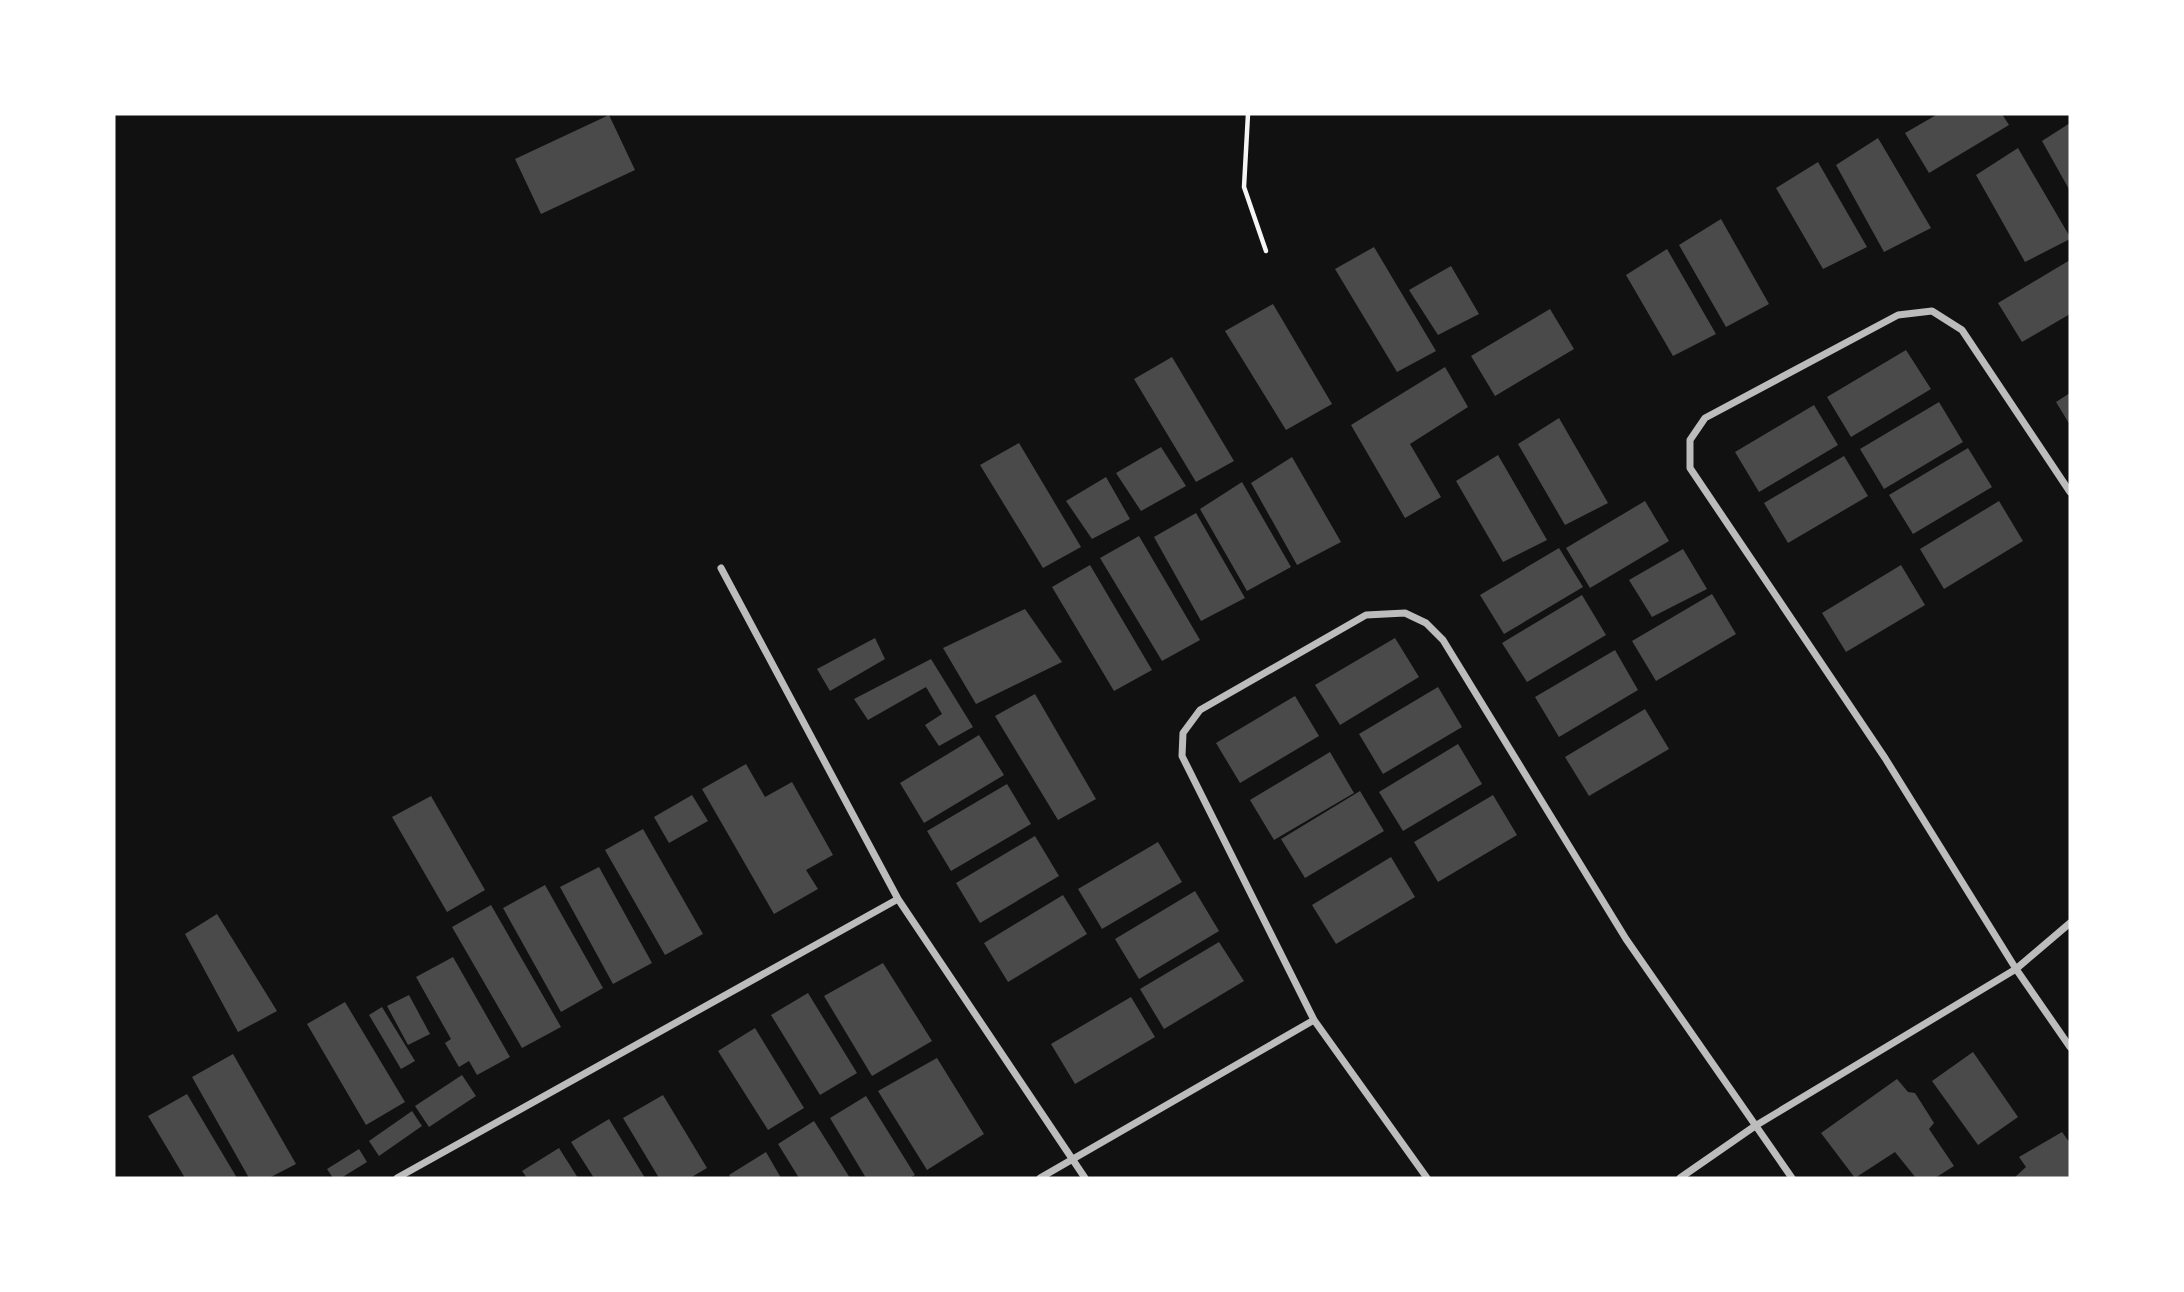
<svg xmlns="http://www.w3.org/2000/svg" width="2184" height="1292" viewBox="0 0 2184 1292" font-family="'Fira Sans Condensed',sans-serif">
	<rect width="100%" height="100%" fill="#111"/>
	<path fill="#4a4a4a" d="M1938 114H2002L2009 125 1929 173 1905 133Z
		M609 115 635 170 541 214 515 159Z
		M2070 123V191L2042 141Z
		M1878 138 1931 228 1884 252 1836 165Z
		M2018 148 2070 237V239L2025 262 1976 175Z
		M1818 162 1867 247 1823 269 1776 188Z
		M1721 219 1769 304 1726 327 1679 245Z
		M1374 247 1436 351 1397 372 1335 269Z
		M1667 249 1716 334 1673 356 1626 275Z
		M2070 260V314L2022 342 1998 303Z
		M1451 266 1479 314 1438 335 1409 290Z
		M1273 304 1332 404 1286 430 1225 331Z
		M1550 309 1574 349 1495 396 1471 356Z
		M1906 350 1931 389 1851 437 1827 397Z
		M1172 357 1234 461 1196 482 1134 379Z
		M1445 367 1468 407 1410 444 1441 497 1405 518 1351 425Z
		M2070 393V425L2056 402Z
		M1939 402 1963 442 1884 489 1860 449Z
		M1814 405 1838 445 1759 492 1735 452Z
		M1559 418 1608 503 1565 525 1518 444Z
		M1019 443 1081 547 1043 568 980 465Z
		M1161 447 1186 486 1141 511 1116 473Z
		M1968 448 1992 487 1913 534 1889 495Z
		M1498 455 1547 540 1503 562 1456 481Z
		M1844 456 1868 496 1788 543 1764 503Z
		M1292 457 1341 542 1297 565 1251 483Z
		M1106 477 1130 519 1092 539 1066 501Z
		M1242 482 1291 567 1247 591 1200 509Z
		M1645 501 1669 541 1590 588 1566 548Z
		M1999 501 2023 541 1944 589 1920 549Z
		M1196 513 1245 598 1201 621 1154 537Z
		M1139 536 1200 640 1162 661 1100 558Z
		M1559 548 1583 587 1504 634 1480 595Z
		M1683 549 1707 589 1652 617 1629 580Z
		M1090 565 1152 670 1114 691 1052 587Z
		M1901 565 1925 605 1846 652 1822 613Z
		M1712 594 1736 634 1656 681 1632 641Z
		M1582 595 1606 635 1527 682 1502 643Z
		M1025 609 1062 662 976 704 943 648Z
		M875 638 885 659 830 691 817 669Z
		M1395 638 1419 677 1340 725 1315 685Z
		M1615 650 1638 690 1559 737 1535 697Z
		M931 659 973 727 939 746 925 725 942 714 926 687 868 720 854 699Z
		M1438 687 1462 727 1383 774 1359 734Z
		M1035 694 1096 799 1058 820 995 716Z
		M1295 696 1319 736 1240 783 1216 743Z
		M1645 709 1669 749 1589 796 1565 757Z
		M979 735 1004 775 924 823 900 783Z
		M1458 744 1482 784 1403 831 1379 792Z
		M1330 752 1354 793 1274 840 1250 800Z
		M746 764 765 797 792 782 833 855 806 870 818 889 774 914 702 789Z
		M1007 784 1031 824 951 871 927 831Z
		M1360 791 1384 831 1305 878 1281 839Z
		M692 795 708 821 669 843 654 817Z
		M1493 795 1517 835 1438 882 1414 842Z
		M431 796 485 890 447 912 392 817Z
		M643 829 703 934 665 955 605 850Z
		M1035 836 1059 876 980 923 956 883Z
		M1158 842 1182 882 1102 929 1078 889Z
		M1391 857 1415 897 1336 944 1312 905Z
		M599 867 652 963 613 984 560 887Z
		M545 885 603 988 561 1012 503 908Z
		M1195 891 1219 931 1139 979 1115 939Z
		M1063 895 1087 934 1008 982 984 943Z
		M491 905 561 1027 522 1048 452 927Z
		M217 914 277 1011 238 1032 185 934Z
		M1219 942 1244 981 1164 1029 1140 989Z
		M453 957 510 1057 477 1075 469 1061 459 1067 445 1043 451 1039 416 977Z
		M883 963 932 1041 872 1076 824 996Z
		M808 993 857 1073 820 1095 771 1015Z
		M409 995 430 1034 408 1045 387 1006Z
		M1131 997 1155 1037 1075 1084 1051 1044Z
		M345 1002 405 1102 366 1125 307 1024Z
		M382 1007 415 1061 401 1069 369 1015Z
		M755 1028 804 1108 768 1130 718 1051Z
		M1973 1052 2018 1117 1978 1145 1932 1081Z
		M233 1054 296 1164 269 1178H249L192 1077Z
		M937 1058 984 1134 927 1170 878 1091Z
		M462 1075 476 1096 429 1127 415 1106Z
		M1897 1079 1908 1092 1915 1093 1934 1123 1929 1129 1954 1166 1935 1178H1916L1895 1152 1855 1178 1821 1133Z
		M187 1094 237 1178H185L148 1116Z
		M663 1095 707 1168 690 1178H659L623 1118Z
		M866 1096 915 1175 909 1178H866L830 1118Z
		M412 1111 422 1126 379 1156 369 1141Z
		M609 1119 645 1178H594L571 1142Z
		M814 1121 850 1178H799L778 1144Z
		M2062 1132 2070 1143V1178H2014L2026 1167 2019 1157Z
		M559 1148 578 1178H527L522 1171Z
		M359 1149 367 1162 341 1178H333L327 1169Z
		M766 1152 781 1178H731L729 1175Z"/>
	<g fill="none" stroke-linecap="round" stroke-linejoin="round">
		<path stroke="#f5f5f5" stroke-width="4.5" d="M1248 114 1244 187 1266 251"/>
		<path stroke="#bcbcbc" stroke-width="7" d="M2070 492 1962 330 1932 311 1898 315 1705 418 1690 440V468L1885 758 2016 969 2070 1047
			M721 568 898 899 1085 1178
			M1314 1020 1182 756 1183 733 1200 710 1366 615 1405 613 1426 623 1443 640 1626 939 1792 1178
			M397 1178 898 899
			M1040 1178 1314 1020 1427 1178
			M1680 1178 1755 1126 2016 969 2070 923"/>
	</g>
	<rect width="2184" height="1292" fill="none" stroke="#ffffff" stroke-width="231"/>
</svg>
